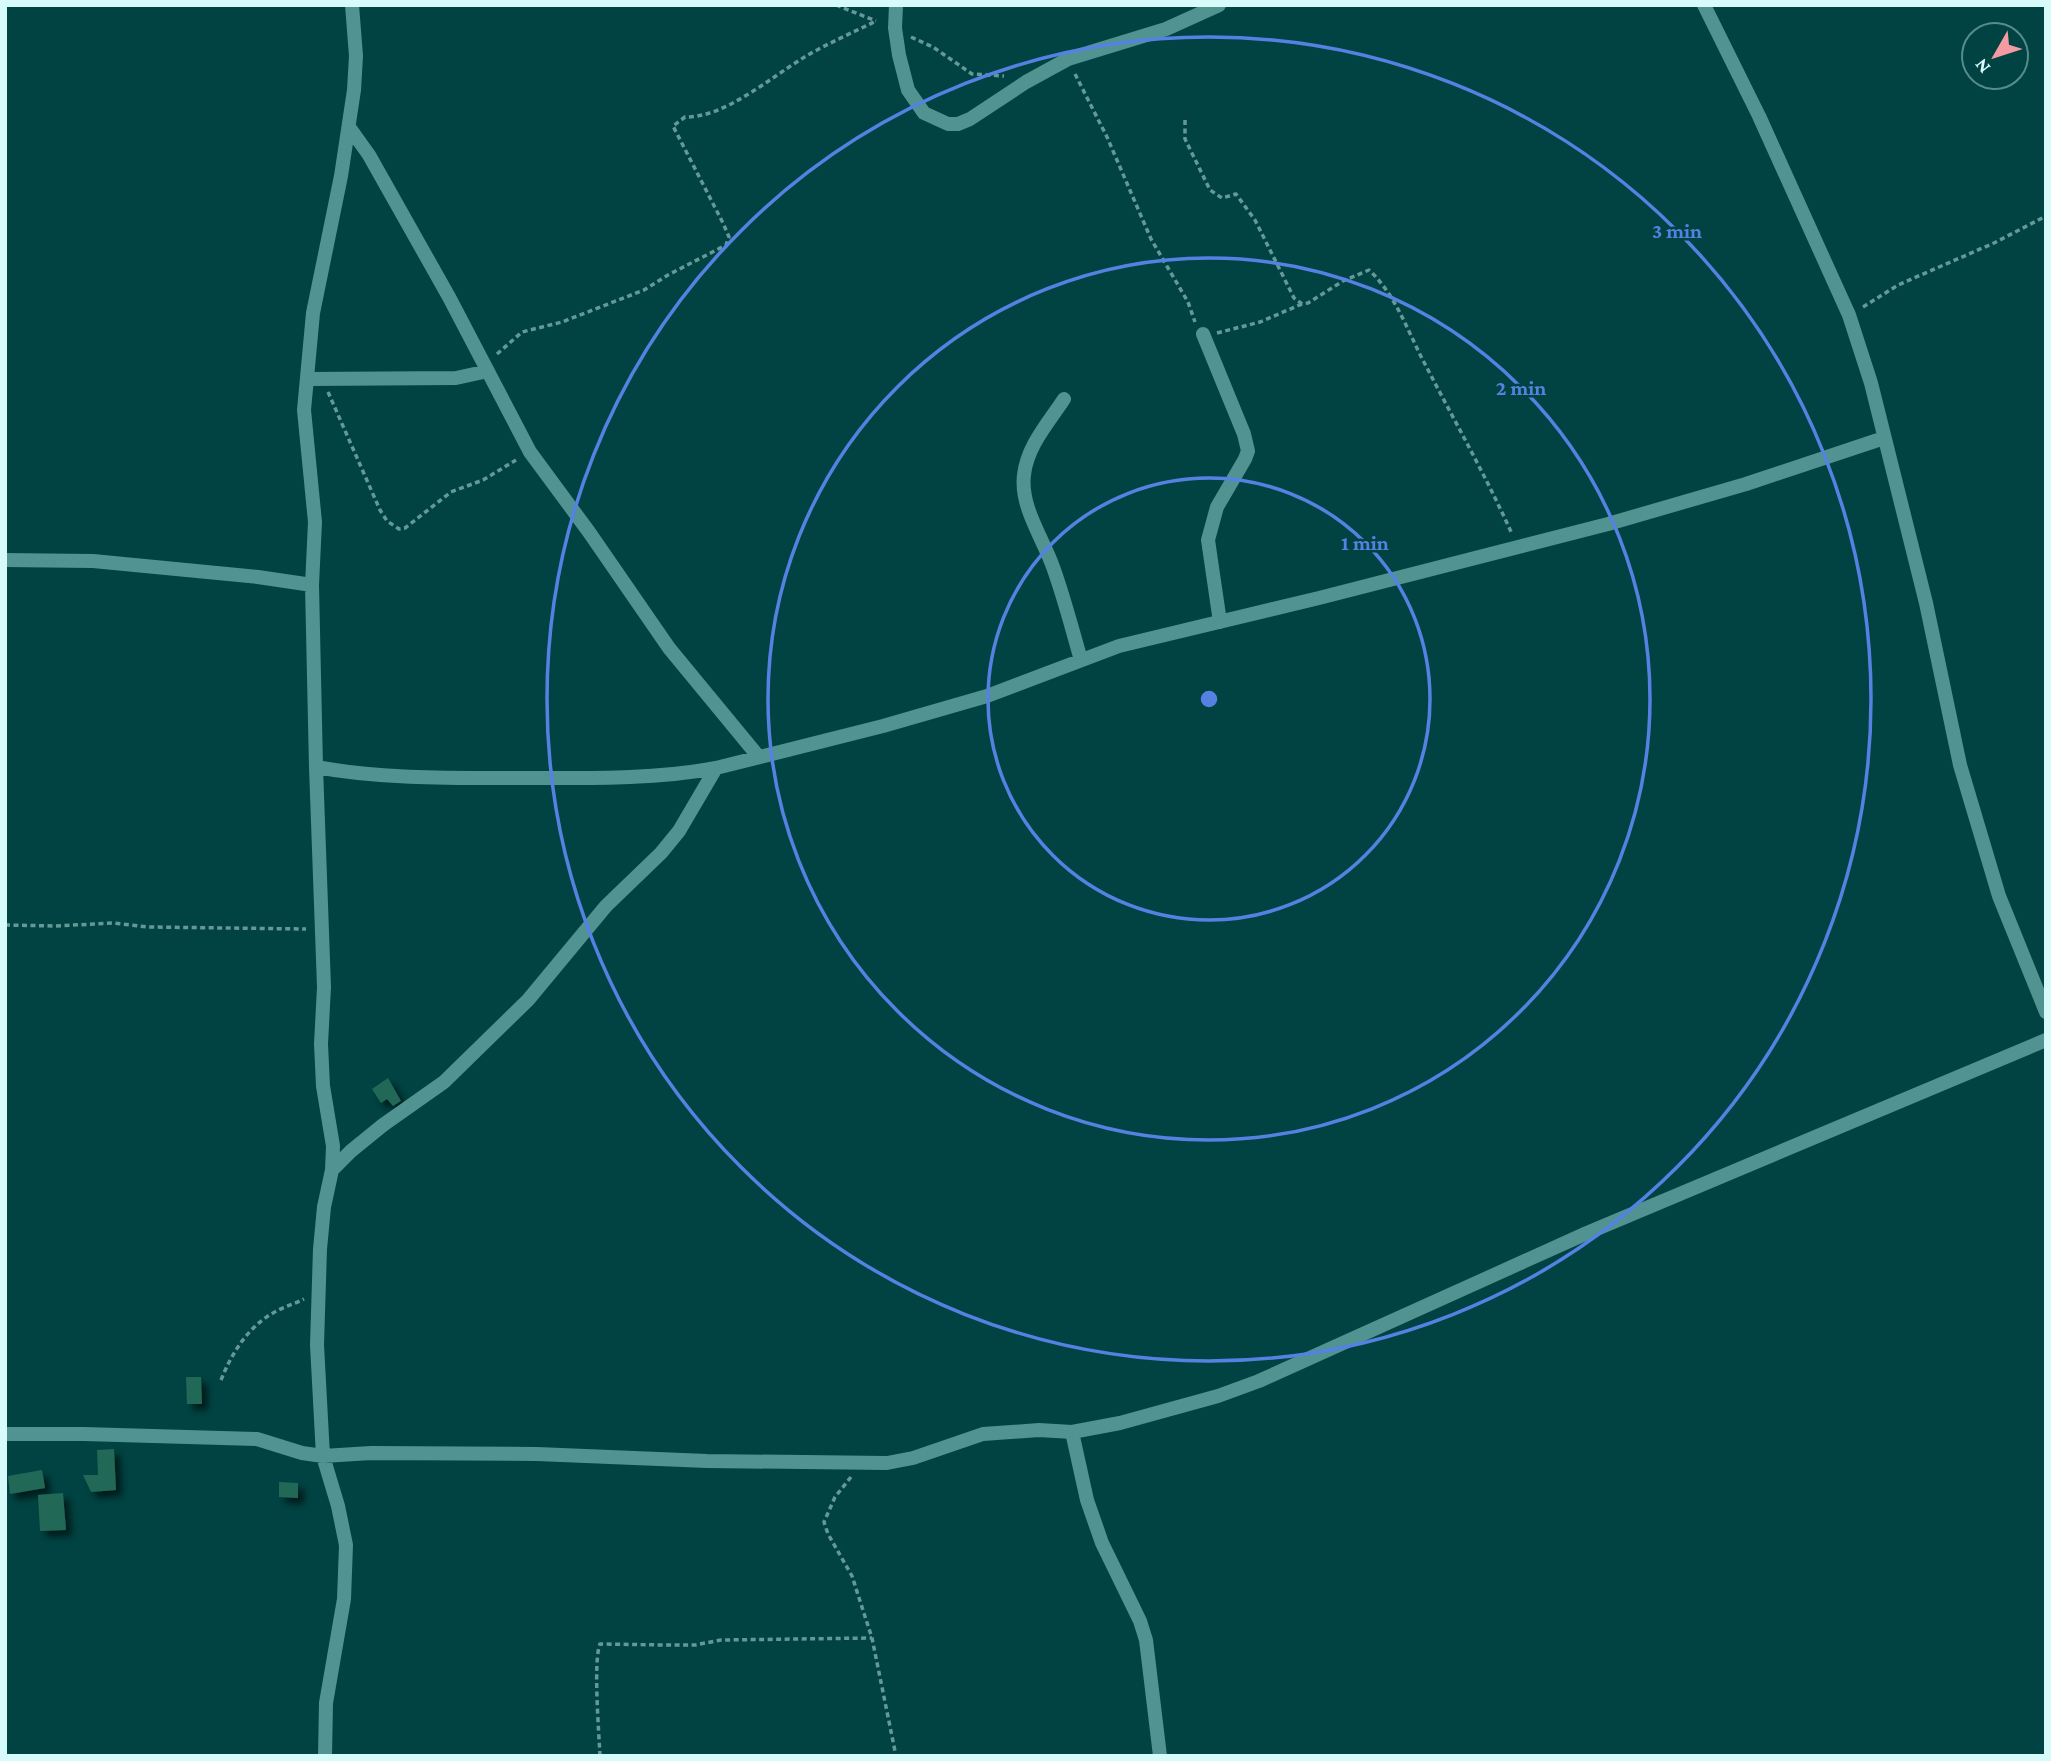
<svg xmlns="http://www.w3.org/2000/svg" width="2051" height="1761" viewBox="0 0 2051 1761" font-family="'Crimson Pro',serif">
	<defs>
		<filter id="shadow"><feDropShadow dx="6" dy="6" stdDeviation="3.5" flood-color="#0009"/></filter>
	</defs>
	<rect width="100%" height="100%" fill="#004342"/>
	<path fill="#246857" filter="url(#shadow)" d="M388 1078 401 1101 393 1106 387 1099 381 1103 372 1089Z
		M186 1377H201L202 1404H187Z
		M114 1449 116 1490 91 1492 83 1475H98L97 1450Z
		M42 1470 45 1488 10 1494 8 1476Z
		M279 1482 298 1483V1498L279 1497Z
		M63 1493 66 1530 40 1531 38 1495Z"/>
	<g fill="none" stroke-linecap="round" stroke-linejoin="round">
		<path stroke="#649998" stroke-width="3.5" stroke-dasharray="5 3.5" stroke-linecap="butt" d="M836 5 876 21
			M911 37 933 47 972 74 1004 76
			M1075 74 1107 137 1151 239 1188 302 1195 322
			M1185 120V139L1210 190 1222 198 1236 194 1255 220 1294 298 1302 304 1308 303 1343 281 1369 270C1397 296 1408 333 1426 366 1455 422 1486 476 1512 534
			M1863 307 1898 285 1994 243 2046 216
			M1217 333 1260 322 1302 304
			M497 354 522 332 562 322 644 290 668 275 726 245 729 237 723 223 673 126 685 117C724 118 770 78 803 58 826 44 852 33 876 21
			M328 392 380 510 387 521 399 529 405 528 451 492 483 480 516 460
			M5 925 54 926 114 923 148 927 306 929
			M221 1380C232 1353 247 1328 273 1313 283 1307 294 1304 304 1299
			M851 1477 835 1497 824 1522 828 1534 852 1576 860 1601 872 1638 896 1756
			M600 1756C599 1733 593 1661 600 1644L665 1645H695L721 1640 872 1638"/>
		<path stroke="#509391" stroke-width="14" d="M896 5 895 28 899 55 908 90 924 113 948 124H958L970 119 1026 82 1068 59 1166 29 1219 5
			M1704 5 1759 116 1849 315 1871 383 1926 603 1960 765 1999 896 2046 1012
			M349 127 369 155 449 297 530 452 589 532 669 648 758 756
			M1203 334 1244 434 1248 451 1245 459 1217 507 1208 540 1220 622
			M309 379 456 378 488 371
			M1064 399C1049 422 1027 446 1024 475 1020 507 1043 538 1053 567 1064 597 1072 629 1081 660
			M5 560 93 561 258 577 312 585
			M316 767C382 779 451 778 518 778 584 778 651 780 716 768L883 726 987 696 1119 646 1319 598 1608 524 1746 484 1884 438
			M332 1170 351 1151 383 1125 444 1082 528 1000 606 906 661 853 679 831 716 768
			M1072 1432 1087 1500 1102 1543 1140 1621 1146 1640 1160 1756
			M5 1434H84L257 1439 302 1453 323 1456 371 1453 537 1454 707 1461 887 1463 913 1458 983 1434 1039 1430 1072 1432 1120 1423 1218 1396 1259 1381 1587 1233 2046 1040
			M325 1756 326 1703 344 1599 346 1545 338 1506 323 1456 317 1345 320 1249 324 1207 332 1170 333 1146 323 1086 321 1044 324 987 316 767 312 585 315 522 304 410 313 313 341 176 354 90 356 56 352 5"/>
	</g>
	<g fill="none" stroke="#5582e2" stroke-width="3.5">
		<circle cx="1209" cy="699" r="221"/>
		<circle cx="1209" cy="699" r="441"/>
		<circle cx="1209" cy="699" r="662"/>
	</g>
	<circle cx="1209" cy="699" r="10" fill="#5582e2" stroke="#004342" stroke-width="3.5"/>
	<g font-size="21" text-anchor="middle" font-weight="bold" fill="#5582e2" stroke="#004342" stroke-width="5" stroke-linejoin="round" paint-order="stroke">
		<text x="1677" y="238">3 min</text>
		<text x="1521" y="395">2 min</text>
		<text x="1365" y="550">1 min</text>
	</g>
	<rect width="2051" height="1761" fill="none" stroke="#d7fbfa" stroke-width="14"/>
	<g transform="translate(1995 56) rotate(231)"><circle r="33" fill="#004342" stroke="#568d8c" stroke-width="2"/>
	<path d="M0-5L12 26L0 18L-12 26Z" fill="#f49aa3"/>
	<text y="-10" font-size="19" font-weight="bold" text-anchor="middle" fill="#d7fbfa">N</text>
	</g>
</svg>
